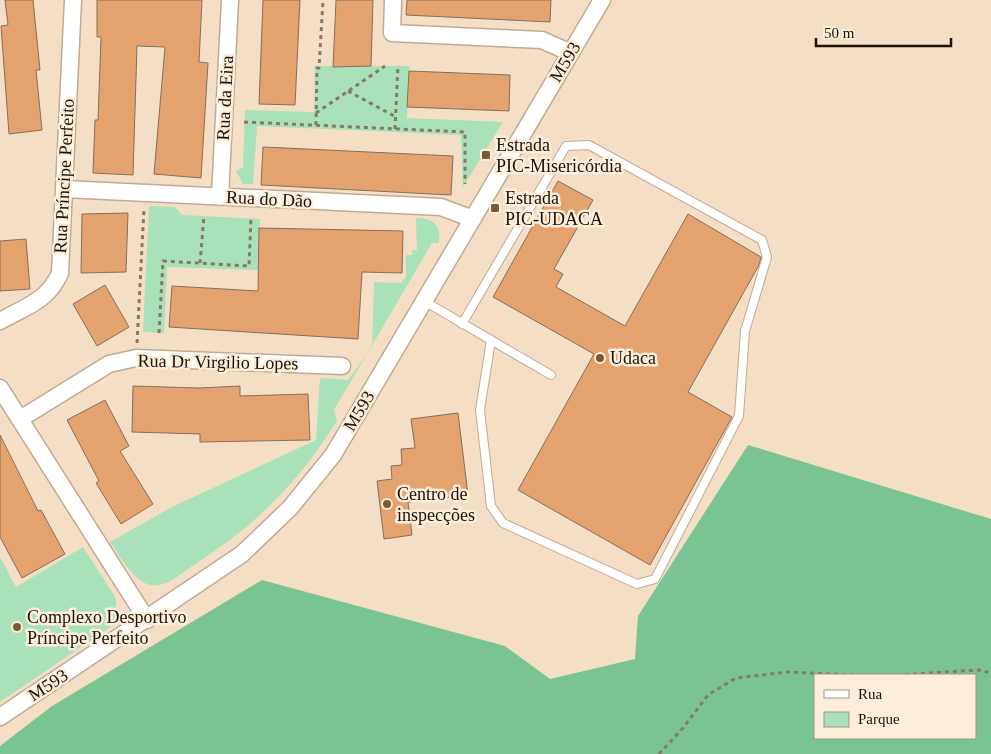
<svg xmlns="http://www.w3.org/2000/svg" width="991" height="754" viewBox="0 0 991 754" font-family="'Times New Roman',serif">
	<rect width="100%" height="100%" fill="#f4dfc6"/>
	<path fill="#a9e1ba" d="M315 66H410L407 118 503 122 463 187 461 135 257 126 253 184H243L236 171 243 167 245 110 314 112Z
		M149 206 175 207 182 215 260 219 258 270 167 267 164 333 143 332Z
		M416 218C434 218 441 225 439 243H432L334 410 337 421C295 487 257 524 191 567 179 575 163 590 147 584 131 578 119 554 110 542L172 507 316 440 320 378 348 380 372 347 374 282 401 283 406 277V255H412V250H417Z
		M83 547 116 598V618L109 628 0 702V557L16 587Z"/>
	<path fill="#79c492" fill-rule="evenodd" d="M748 445 991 519V754H0V746L52 706 262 580 505 646 550 679 635 659 638 616ZM815 675H975V738H815Z"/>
	<path fill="#e4a26f" stroke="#866e5c" d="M5 0H33L40 70H36L42 130 9 134 1 26 8 25Z
		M97 0H202L199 62 208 63 201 178 154 174 165 47 137 46 133 175 93 173 95 120H98L101 37H97Z
		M263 0H300L295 105 259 104Z
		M336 0H373L371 66 333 67Z
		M407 0H551L550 22 406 15Z
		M409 71 510 75 509 111 407 107Z
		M263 147 453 156 451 195 261 185Z
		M558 181 593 200 554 269 563 274 556 287 625 326 688 214 761 257 759 265 688 392 732 417 650 565 518 490 594 354 493 297Z
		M128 213 126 272 81 273 82 214Z
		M259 228 403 231 402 273 362 272 358 339 169 327 172 286 258 291Z
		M26 239 30 289 0 291V241Z
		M105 285 129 327 97 346 73 304Z
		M133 386 199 388 240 386V396L308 394 310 440 200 442V434L132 432Z
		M105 400 129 446 120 451 153 504 121 524 96 483 99 481 67 420Z
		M458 413 468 495 408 502 412 535 384 539 377 481 392 479 391 466 402 465 401 449 415 448 411 419Z
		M0 435 38 511 41 510 65 554 22 578 0 537Z"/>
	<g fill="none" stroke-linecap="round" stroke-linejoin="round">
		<g stroke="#bfab93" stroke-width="10">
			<path id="service" d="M424 301 551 375
				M462 324 566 146 589 145 762 240 767 257 745 331 739 416 655 579 637 584 503 523 491 506 480 410 491 340"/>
		</g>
		<g stroke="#bfab93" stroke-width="19">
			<path id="minor" d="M393 0 392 33 542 40 571 53
				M64 189 441 207 473 219
				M220 197 230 0
				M0 321C25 307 48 301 60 273L73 0
				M0 388 147 620
				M20 419 109 364 136 358 342 366
				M0 717 242 554 290 508 333 455 602 0"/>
		</g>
		<path stroke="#877968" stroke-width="3" stroke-dasharray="4 4" stroke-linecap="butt" d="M348 91 396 117
			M316 113 385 66
			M244 122 465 132V184
			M316 125 317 68H319L323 0
			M395 129 398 65
			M200 263 204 216
			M159 333 163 261 249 266 251 218
			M137 343 144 209
			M897 675 979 670 991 673
			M659 754 683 728 708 695 736 678 788 672 854 675"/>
		<use href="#service" stroke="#fff" stroke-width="8"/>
		<use href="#minor" stroke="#fff" stroke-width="16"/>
	</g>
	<g fill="#7a5a30" stroke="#feedd9" stroke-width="2">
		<rect x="481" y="150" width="10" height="10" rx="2.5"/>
		<rect x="490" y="203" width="10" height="10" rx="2.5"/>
		<circle cx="600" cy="358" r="5"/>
		<circle cx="387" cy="504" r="5"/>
		<circle cx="17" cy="627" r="5"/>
	</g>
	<g text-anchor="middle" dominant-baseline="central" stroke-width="5" stroke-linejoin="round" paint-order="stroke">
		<g font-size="18" fill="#191209" stroke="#feedd9">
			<text transform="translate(565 62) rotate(-59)">M593</text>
			<text transform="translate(225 98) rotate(-87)">Rua da Eira</text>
			<text transform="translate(64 176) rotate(-87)">Rua Príncipe Perfeito</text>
			<text transform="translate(269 199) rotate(3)">Rua do Dão</text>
			<text transform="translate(218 362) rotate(1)">Rua Dr Virgilio Lopes</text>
			<text transform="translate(359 411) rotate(-59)">M593</text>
			<text transform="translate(48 685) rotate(-33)">M593</text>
		</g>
		<g font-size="18" fill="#191209" stroke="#feedd9" text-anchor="start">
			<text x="496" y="145">Estrada<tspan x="496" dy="21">PIC-Misericórdia</tspan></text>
			<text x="505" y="198">Estrada<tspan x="505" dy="21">PIC-UDACA</tspan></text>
			<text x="610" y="358">Udaca</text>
			<text x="397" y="494">Centro de<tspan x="397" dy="21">inspecções</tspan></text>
			<text x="27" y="617">Complexo Desportivo<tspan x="27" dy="21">Príncipe Perfeito</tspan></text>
		</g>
	</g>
	<rect x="814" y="674" width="162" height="65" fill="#feedd9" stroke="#a29586"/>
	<rect x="824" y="690" width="25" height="8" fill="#ffffff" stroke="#a29586"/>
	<text x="858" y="699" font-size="15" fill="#191209">Rua</text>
	<rect x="824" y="712" width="25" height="15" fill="#a9e1ba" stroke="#a29586"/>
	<text x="858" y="724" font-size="15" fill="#191209">Parque</text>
	<path d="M816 38v8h135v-8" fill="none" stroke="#191209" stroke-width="2.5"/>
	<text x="824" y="38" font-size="15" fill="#191209" stroke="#feedd9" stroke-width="4" paint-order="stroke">50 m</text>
</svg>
